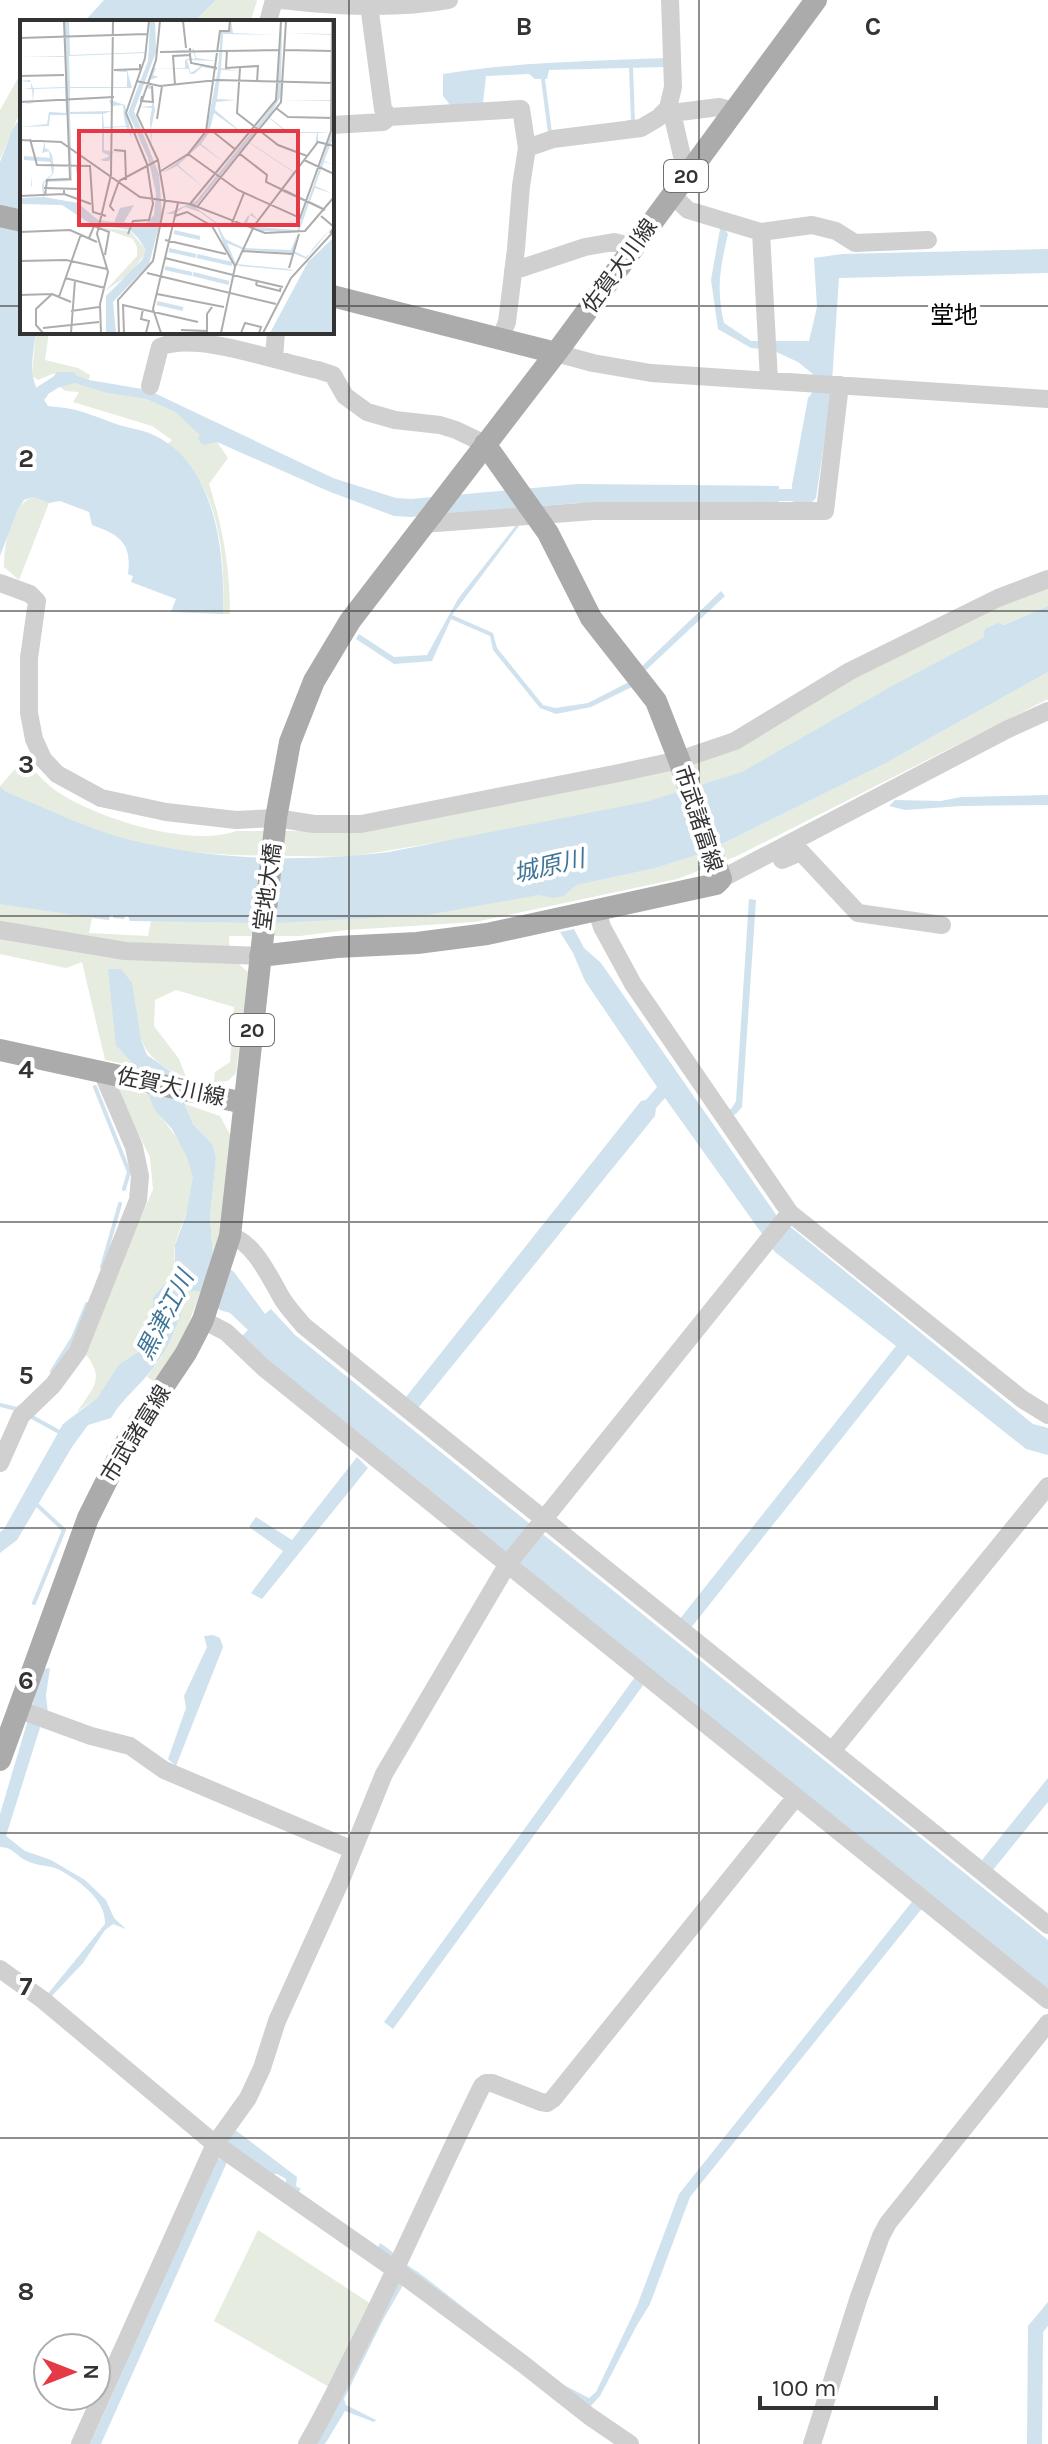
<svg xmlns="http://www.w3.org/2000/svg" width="1048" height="2444" viewBox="0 0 1048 2444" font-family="Karla,'Noto Sans JP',sans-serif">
	<rect width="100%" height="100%" fill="#fff"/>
	<path fill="#e6ecdf" d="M216 0H256L257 1 250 22H194Z
		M22 71V108L0 159V110Z
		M36 332H49L45 360 78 368 90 375 89 380C64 371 63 369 38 380L32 376Z
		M71 382 106 393 146 399 175 412 201 435 217 442 228 458 209 484C223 528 230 568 230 614H223C225 570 222 520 200 481 192 466 179 455 167 444L172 440 152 426 73 402 79 392 65 391 59 386Z
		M33 497 49 503 19 580 4 567C4 545 10 505 33 497Z
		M1048 585V606L1002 625 983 638 949 669 686 802 649 801 494 833 349 857 233 855 0 839V786L23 760C34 770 44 782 55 790 94 818 190 848 236 831H359L733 751 854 676 1003 603Z
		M1048 672V699L737 856 677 879 475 922 347 930 300 936H229C228 951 236 963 248 972L236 1073 228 1081 214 1082 215 1072 230 1062 234 1007 176 990 155 1000 154 1026 179 1059 186 1077C166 1069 150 1060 141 1040L116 1046 135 1066 105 1060 82 962 66 968 0 954V891L109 920 92 918 89 933 148 936 151 921 145 915 538 895C553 898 565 897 576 885L656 868 706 852 886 763Z
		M120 1089 148 1094C160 1122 188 1143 193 1175 196 1197 182 1221 176 1241 173 1251 175 1262 175 1272L153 1297V1323L137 1353 119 1364 97 1398 77 1412C93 1387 106 1380 85 1353L126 1249 153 1190 150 1157 117 1092Z
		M185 1104 220 1116 234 1142 224 1226 213 1255 210 1218 216 1158 213 1145 193 1124Z
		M190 1291H201L182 1341 157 1383 147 1377 161 1358Z
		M258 2230 371 2304 329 2387 214 2321Z"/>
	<path fill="#cfe2ee" d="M104 0H216L194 22H84Z
		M666 58V67L549 70 547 79H535L529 74 486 76 483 103 450 105 443 96V74C517 62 591 61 666 58Z
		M22 115V332H36C34 350 28 372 37 389L42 386 48 395 44 400 48 406C54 407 60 407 66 408 84 411 102 419 119 425 129 428 139 429 149 433 216 460 225 552 223 614L171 612 176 599 131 582 133 576 128 574C132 543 120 535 92 525L89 512 60 501 49 503 33 497 24 500 17 511 0 556V162L12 130Z
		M720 229H725L728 234C720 268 716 289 724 323L751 341H809L817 307 814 258 842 254 1048 249V273L839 278 831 396 816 498 808 506H793L792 485 808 398 812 393 814 375 798 362 772 350 751 348 718 329 711 280Z
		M57 372H68L89 380 148 390 333 478 396 498 411 499 578 484 779 486V505L578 503 410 517 394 516 328 491 217 442 203 445 198 439 200 435 175 412 146 399 106 393 71 382 59 386 53 377Z
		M517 524 519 526 452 615 493 633 497 648 543 705 555 708 588 703 629 682 634 686 591 707 556 714 540 708 493 650 490 636 451 619 432 661 394 664 356 639 359 634 394 657 427 655 458 599Z
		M721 591 725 596 644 672 640 668Z
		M1048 606V672L886 763 706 852 656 868 577 885 563 896 554 898 538 895 427 915 274 923 130 921 128 916H125L124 919 113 918V915H110L109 920 0 904V787L6 792C46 808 85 828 126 839 210 860 303 863 389 852L649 801 742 772 892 686 983 638 985 629 998 623 1003 625Z
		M1048 795V805L961 806 905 810 889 806 895 800 941 801 961 797Z
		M749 899 756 900 742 1107 736 1114 730 1117 726 1112 732 1108 736 1101Z
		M574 929 584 948 601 963 777 1216 1033 1424 1048 1428V1455L1026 1449 908 1355 690 1629 679 1620 896 1346 775 1252 665 1098 656 1108 655 1116 418 1408 406 1397 641 1101 646 1100 657 1087 585 981 573 953 560 932Z
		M108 969H121L132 983 141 1040 147 1055 172 1072 193 1124 213 1145 216 1158 210 1218 213 1255 234 1272 265 1314 271 1309 295 1335 1048 1940V1989L270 1365 242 1336 248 1330 230 1313 220 1310 201 1291H190C180 1313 173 1340 159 1360 145 1382 124 1396 111 1418L88 1425 72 1447 17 1540 0 1553V1532L4 1529 63 1424 97 1398 119 1364 137 1353 153 1323V1297L175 1272V1245L186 1215 193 1177 187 1157 172 1129 155 1110 135 1066 116 1046Z
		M357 1457 368 1468 262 1599 251 1593 283 1551 249 1527 256 1517 292 1540Z
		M213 1635 220 1638 223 1647 176 1766 168 1759 186 1708 184 1696 207 1647 204 1636Z
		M50 1668 46 1695 48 1714 44 1715 6 1836 25 1851 51 1860 85 1880 106 1900 114 1918 126 1929 113 1924 105 1930 83 1963 50 1998 46 1996 105 1924C106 1899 78 1880 58 1869 48 1865 37 1866 27 1861 16 1856 13 1847 0 1847V1814L43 1669Z
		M635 1677 644 1684 393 2029 384 2022Z
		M1048 1778V1802L993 1870 982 1860Z
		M915 1898 924 1906 690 2197 650 2304 637 2325 600 2396 589 2408 410 2273 383 2320 344 2399 346 2405 376 2420 374 2422 345 2411 325 2444H315L404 2270 377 2250 380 2243C395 2252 403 2264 418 2272L562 2384 589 2398 596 2392 637 2306 679 2194Z
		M234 2129 297 2177 296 2186 301 2189 296 2195 286 2187V2179L277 2174H268L225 2144Z
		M218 2158 227 2162 101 2444H90Z
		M1048 2302V2326L1043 2332 1042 2444H1027L1028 2326Z"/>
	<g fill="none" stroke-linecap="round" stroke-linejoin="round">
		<path stroke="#cfe2ee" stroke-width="4" d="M543 79 550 133
			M629 122 633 121 631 68
			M95 1087 129 1172 124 1189
			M102 1267 120 1204
			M52 1371 73 1338 87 1304
			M0 1405 17 1409 20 1407
			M32 1417 61 1433
			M34 1603 64 1530 36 1504"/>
		<path stroke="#cfe2ee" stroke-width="12" d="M31 398 56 382 71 378
			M762 495H805V492"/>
		<path stroke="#d0d0d0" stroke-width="18" d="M281 0C336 6 394 10 449 0
			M369 5 383 109 389 117
			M268 22 274 0
			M668 108 672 113 719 107 734 111
			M672 113 682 156 693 168
			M332 125 383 122 389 117 521 109 527 148 521 186 516 249 507 322 501 337
			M527 148 553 139 641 128 658 118 668 108 673 87 670 0
			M672 195 688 210 761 232 769 380
			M761 232 812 225 836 231 855 243 928 240
			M513 271 585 247 614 242 635 247
			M556 353 593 363 651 373 1048 399
			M274 358 276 332
			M150 386 160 347C197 331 277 362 318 370L333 375 345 396 367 412 395 420 440 425 456 430 485 444
			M423 524 594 511H825L840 385
			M0 583 30 594 37 601 29 658V713L34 739 43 759 57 774 101 798 166 812 236 820 276 818 314 824H361L619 773 679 760 735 741 850 671 998 598 1048 579
			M782 860 801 852 858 913 942 925
			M721 879 1008 729 1048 711
			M597 911 602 927 633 984 790 1213 1022 1399 1048 1415
			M0 930 125 951 260 956
			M230 1236C254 1241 271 1280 283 1300 289 1309 297 1318 304 1326L1048 1925
			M203 1320 226 1332 264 1368 1048 2000
			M0 1463 21 1416 53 1385 78 1351 138 1200 140 1176 134 1147 102 1072
			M20 1710 91 1736 130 1746 164 1770 353 1850
			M832 1751 1048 1486
			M0 1969 43 2000 215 2144 400 2273 523 2364 589 2416 630 2444
			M80 2444 215 2144 248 2098 262 2068 277 2021 341 1880 384 1774 507 1565 790 1213
			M307 2444C329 2407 346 2368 366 2330 406 2249 442 2167 482 2086L486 2083H492L541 2102 547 2103 553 2099 795 1798
			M812 2444 859 2297 881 2236 888 2223 1048 2023"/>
		<path stroke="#ababab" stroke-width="22" d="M0 216 22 221
			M332 296 556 353
			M260 956 337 947 417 943 487 934 716 884 721 879 679 760 656 701 591 618 548 533 485 444
			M0 1050 244 1103
			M0 1760 88 1518 125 1444 186 1353 203 1320 230 1236 276 818 290 742 314 681 350 621 556 353 816 0"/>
	</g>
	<path fill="none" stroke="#333" stroke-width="2" stroke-opacity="0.55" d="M349 0V2444M699 0V2444M0 306H22M332 306H1048M0 611H1048M0 916H1048M0 1222H1048M0 1528H1048M0 1833H1048M0 2138H1048"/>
	<g text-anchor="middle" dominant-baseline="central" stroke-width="8" stroke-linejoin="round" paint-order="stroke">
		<g fill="#fff" stroke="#707070" stroke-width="2">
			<rect x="664" y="160" width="44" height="32" rx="6"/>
			<rect x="230" y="1014" width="44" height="32" rx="6"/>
		</g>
		<g font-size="20" font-weight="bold" fill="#333">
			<text x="686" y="176">20</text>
			<text x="252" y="1030">20</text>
		</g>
		<g font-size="22" fill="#333" stroke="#fff">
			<text transform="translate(620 266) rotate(-54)">佐賀大川線</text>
			<text transform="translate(698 819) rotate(72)">市武諸富線</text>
			<text transform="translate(268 887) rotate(-83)">堂地大橋</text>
			<text transform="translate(171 1087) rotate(12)">佐賀大川線</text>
			<text transform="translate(136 1434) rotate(-58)">市武諸富線</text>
		</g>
		<g font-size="24" fill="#000" stroke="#fff">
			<text x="954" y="315">堂地</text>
		</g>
		<g font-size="24" font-style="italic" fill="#3f7597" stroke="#fff">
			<text transform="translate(549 866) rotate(-13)">城原川</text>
			<text transform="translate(165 1315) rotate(-63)">黒津江川</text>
		</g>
	</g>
	<g transform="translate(20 20)">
		<rect width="314" height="314" fill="#fff"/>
		<path d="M79 207 110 211 127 231 111 253 85 271 117 236V227L113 219Z" fill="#e6ecdf"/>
		<path d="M44 1H49L50 35 125 32V33L49 36 50 67H107V52H95L107 50 112 68H50V92L92 91 83 94 84 107 106 106 104 98 103 85 91 86 89 80 101 75 90 80 105 85 112 118 106 107 84 108V130L105 134 93 132 89 141H84L80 140 90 136 82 132V94H50L52 161 24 162V177L58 183 78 200 94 202 100 188 114 185 104 202 123 207 134 195 136 173 128 138 108 93 128 41 130 2 135 1 136 32 114 91 139 154 142 195 129 244 93 282 96 313H86V276L122 240 126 230 118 218 110 210 71 204 42 185 0 184V178L23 177 22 166 12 167 11 166V155L0 156 11 155 12 167 22 166 23 162 32 154 29 131 22 133 25 120V128L29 130 32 135 34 149 33 154 27 160 51 159 47 95H30L29 106 0 107 27 104 29 92 46 93 45 68 14 69 13 83 0 85 13 82 12 69H3L11 68V62L0 61 10 60 13 68 45 67V37H0L45 36ZM211 1 213 13 259 15 203 14 201 48 219 51 201 50 197 79 216 80 196 82 195 90 226 116 194 93 189 113 181 124 205 143 180 125 158 145 184 168 157 146 142 153 168 135 186 112 198 50 182 47 174 54H170L169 49 136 48 133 55 138 57 130 60 135 90 131 109 185 111 132 110 131 125 130 99 132 88 119 87 132 86 131 69 126 68 134 48H165V40L170 38 174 39 175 38 173 30 143 33 139 32 174 29 176 38 197 41 167 40 171 53 181 46 198 49 201 12 210 11ZM262 1 261 76 249 97 268 112H310L298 113V121L295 124 297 113H267L248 97 229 122 274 152 263 168 288 181 312 111V81L262 80H312L313 15 266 13 313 14 314 1V116L304 141 314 145 304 142 295 166 314 174 295 168 290 181 305 188 289 183 279 212 242 211 208 201 223 204 227 197 232 193 238 200 230 195 226 206 277 210 287 182 260 171 273 152 228 122 175 187 197 203 205 219 224 228 271 230 277 215 274 231 286 237 288 235H289L294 227 312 207 286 239 273 233 224 230 207 223 216 244 268 249 275 251 220 246 215 244 207 233 196 204 180 192 165 187 153 194H146L176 181 255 83ZM314 217 312 313H250L288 242Z" fill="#cfe2ee"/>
		<path fill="none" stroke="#cfe2ee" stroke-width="4" d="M4 138 32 140M154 212 180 218M149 230 176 236M177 236 212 244M145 248 172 254M173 254 209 263M137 283 163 289"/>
		<path fill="none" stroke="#adadad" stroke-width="2" d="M163 1 166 28M0 18 127 14M207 30 206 48 238 46 237 62M265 30 313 31M140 32 259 30M170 35 171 43 197 48M220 48 217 93 258 125 287 136M94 50 120 49V44M0 56 44 55M116 61 140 66 197 60 314 63M155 65 153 36 170 35V28M122 76 121 81 133 82 132 66M0 82 94 77M256 88 268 97 314 98M137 99 142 66M191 110 216 130M10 119 17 145 70 146 73 192 86 196M0 120 41 122 120 177 170 184 245 213 285 211 314 177M94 130 105 131 106 160M168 134 218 170 280 198 311 111 312 1M220 134 247 155 246 162 305 190M138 140 117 95 136 40 140 1M284 140 314 154M57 145 60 172M141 151 168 134 186 111 200 11H209L210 1M91 155 93 1M99 161 138 140 145 181M24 168 59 169M44 168V174L71 184M0 176 44 174M25 176 27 160 50 159 44 1M170 184 256 80 261 1M177 187 261 82 266 1M94 191 90 186 99 161M155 196 167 192 192 206 215 246M301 196 314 207 310 213M212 203 224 173M0 212 50 210 77 222M108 214 113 201 129 200 133 184 127 144 106 93 125 38 129 1M69 218 74 206 89 212 85 235M145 220 206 234M222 231 273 234M145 238 237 261M0 241 46 240 87 249M269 248 279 214M127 253 256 284M45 258 85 268M236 265 237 261 263 267M236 265 260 271 261 266M137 274 204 287M0 275 32 274M39 277 61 214M123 289 121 299 129 301 126 313M51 291 79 287M23 308 79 302M161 310 187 311M23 313 16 305V289L32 274 51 282M51 313 55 260M81 313 80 284 88 252 77 214 91 155M99 313 98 280 133 241 145 181M104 313 103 285 178 302M141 313 133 289 158 183M187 313V294L192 287M201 313 215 247 234 206 298 122 314 126M221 313 225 303 241 307 239 313M243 313 271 258 314 211"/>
		<path fill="#e63946" fill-opacity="0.15" stroke="#e63946" stroke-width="4" d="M59 111H278V205H59Z"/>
		<rect width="314" height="314" fill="none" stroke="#333" stroke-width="4"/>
	</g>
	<g font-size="26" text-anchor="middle" font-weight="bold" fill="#333" stroke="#fff" stroke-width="8" stroke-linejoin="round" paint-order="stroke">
		<text x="524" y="35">B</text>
		<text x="873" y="35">C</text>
		<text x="26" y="467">2</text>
		<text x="26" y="773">3</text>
		<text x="26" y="1078">4</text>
		<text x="26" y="1384">5</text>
		<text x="26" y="1689">6</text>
		<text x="26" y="1995">7</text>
		<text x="26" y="2300">8</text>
	</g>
	<g transform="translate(72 2372) rotate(90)"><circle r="38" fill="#ffffff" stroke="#adadad" stroke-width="2"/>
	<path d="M0-6L14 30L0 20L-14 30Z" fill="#e63946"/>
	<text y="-12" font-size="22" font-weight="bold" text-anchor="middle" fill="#333333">N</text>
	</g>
	<path d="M760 2396v12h176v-12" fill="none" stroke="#333333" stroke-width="4"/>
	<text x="772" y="2396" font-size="24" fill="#333333" stroke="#ffffff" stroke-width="6" paint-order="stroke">100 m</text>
</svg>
